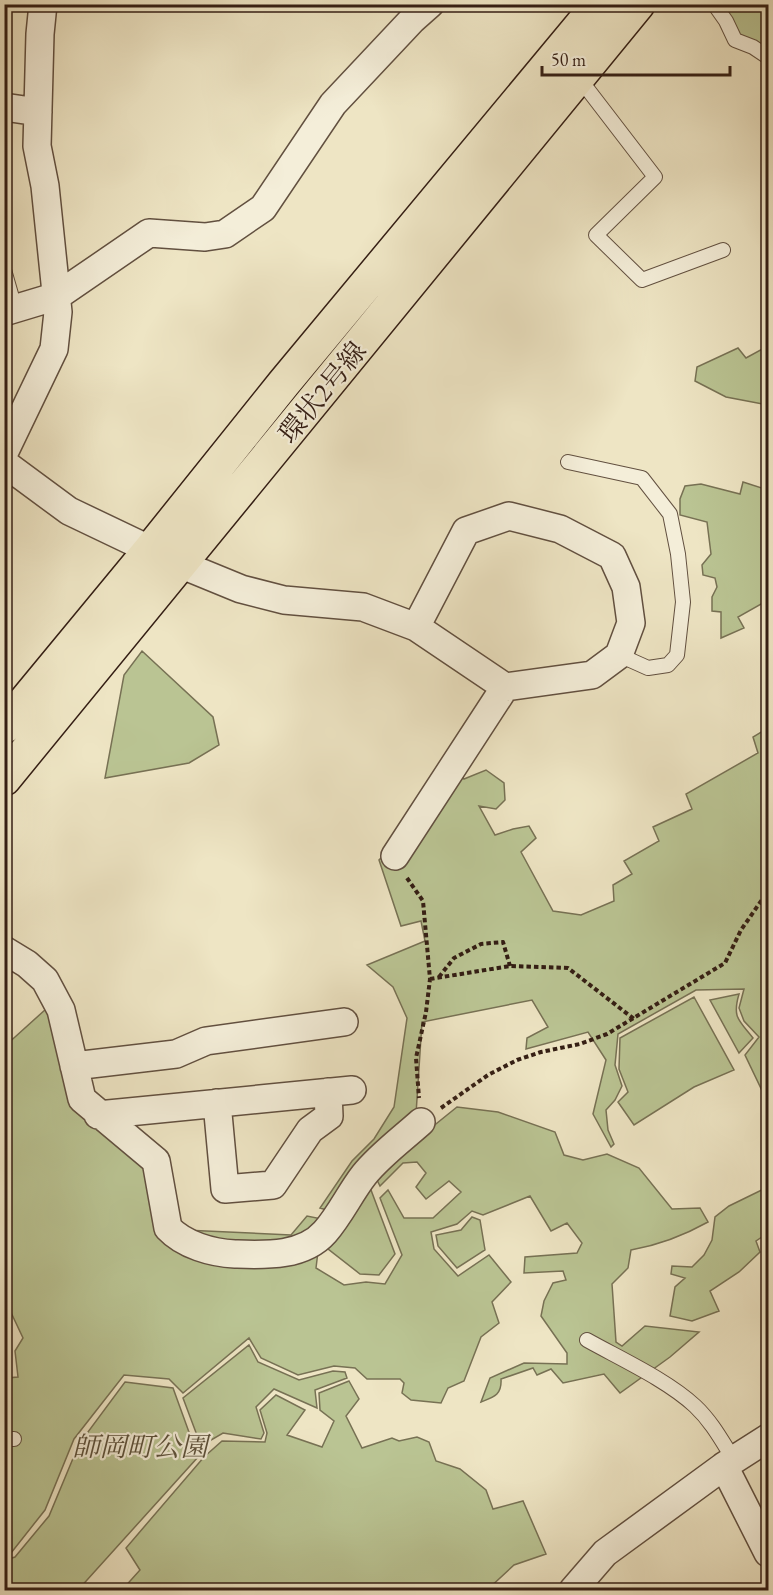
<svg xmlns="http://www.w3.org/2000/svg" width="773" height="1595" viewBox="0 0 773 1595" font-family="'EB Garamond','Noto Serif JP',serif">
	<rect width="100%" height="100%" fill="#eee5c4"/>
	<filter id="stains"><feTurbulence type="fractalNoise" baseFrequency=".00333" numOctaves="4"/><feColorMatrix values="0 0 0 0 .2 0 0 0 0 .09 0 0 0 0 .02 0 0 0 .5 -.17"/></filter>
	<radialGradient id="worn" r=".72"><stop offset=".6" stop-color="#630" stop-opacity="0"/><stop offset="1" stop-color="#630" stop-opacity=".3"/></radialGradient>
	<path fill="#bac493" stroke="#777154" stroke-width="1.5" d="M718 5H768V52L738 36Z
		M768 346V405L726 397 695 381 697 367 738 348 746 358Z
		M743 482 768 490V600L738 617 744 628 721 638V612L712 611V597L717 587 715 578 703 575 702 565 711 554 707 522 680 515V499L685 486 701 484 740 494Z
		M142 651 213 717 219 745 189 763 105 778 124 675Z
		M768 728V1103L745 1055 759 1037 744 1021 739 1008 744 989 696 990 618 1034 615 1065 622 1086 615 1100 606 1110 608 1130 614 1144 611 1147 593 1114 606 1060 588 1032 526 1049 527 1038 548 1027 532 1000 422 1022 416 1114 330 1211 320 1208 352 1161 374 1139 394 1107 407 1018 393 987 367 965 425 941 421 921 401 926 379 860 385 854 460 773 464 779 486 770 504 783 505 800 496 809 479 806 495 835 513 829 529 826 536 838 521 852 553 911 581 915 614 901 613 885 632 874 624 861 659 841 653 827 692 809 686 794 758 753 753 737Z
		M739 994C732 1018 739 1020 753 1038L739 1053 710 1000Z
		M694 997 734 1070 694 1087 634 1125 618 1102 628 1092 619 1069 620 1038Z
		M46 1009 60 1024 75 1101 151 1164 162 1229 291 1235 307 1216 322 1219 316 1268 344 1285 366 1282 385 1284 402 1255 380 1198 388 1190 404 1218H433L461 1192 449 1181 426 1199 416 1187 426 1173 417 1162 403 1163 380 1186 374 1174 457 1107 498 1112 555 1132 564 1155 583 1160 607 1154 639 1168 672 1209 700 1208 708 1222C683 1236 659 1245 631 1250L628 1268 612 1284 616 1342 622 1346 645 1326 699 1332 670 1357 620 1393 604 1374 563 1383 551 1369 537 1375 533 1368 501 1379C502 1395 494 1397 481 1402L490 1378 524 1363 567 1364V1353L541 1316 544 1301 553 1283 566 1280 563 1271 524 1273 525 1257 577 1253 582 1243 567 1223 551 1231 530 1196 483 1215 472 1211 457 1224 431 1232 434 1249 458 1276 489 1255 511 1282 492 1302 499 1323 481 1337 464 1381 448 1388 441 1403 411 1400 402 1393 404 1383 400 1379H367L355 1368 334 1366 298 1375 261 1358 249 1338 183 1393 169 1379 124 1375 74 1439 45 1510 11 1553 5 1554 6 1378 18 1377 15 1351 23 1338 6 1302H5V1046Z
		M368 1182 395 1254 379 1275 360 1274 323 1245Z
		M768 1187V1233L756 1241 760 1252 739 1272 710 1291 719 1311 692 1321 670 1316 675 1287 685 1278 671 1274 672 1266 692 1267 704 1255 712 1240 715 1217 729 1206Z
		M472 1217 480 1220 485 1250 457 1268 438 1246 436 1235 461 1230Z
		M249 1345 258 1362 299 1380 333 1371 345 1372 347 1378 315 1390 317 1408 274 1389 256 1407 264 1433 261 1439 223 1433 201 1446 183 1398Z
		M349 1381 359 1399 346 1416 362 1448 392 1438 399 1441 417 1437 429 1442 436 1461 460 1469 486 1490 493 1509 523 1501 546 1554 514 1565 487 1590H122L140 1570 126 1548 204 1457 222 1441 265 1442 267 1433 260 1410 276 1395 305 1410 287 1435 322 1447 334 1421 320 1410 319 1393Z
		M125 1382 173 1388 198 1457 78 1590H5V1560L15 1557 49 1516 79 1444Z"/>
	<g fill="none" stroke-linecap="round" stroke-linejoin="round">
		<g stroke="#625040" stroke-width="16">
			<path id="service" d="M714 4 726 21 735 40 753 47 768 57
				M579 78 655 177 596 235 642 280 723 250
				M4 270 15 308
				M568 462 642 478 670 514 678 554 683 602 677 655 668 665 648 668 619 655
				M587 1340C621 1359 667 1380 695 1406 712 1422 722 1441 734 1460
				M4 1439H14"/>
		</g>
		<g stroke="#625040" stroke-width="30">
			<path id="minor" d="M4 107 38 112
				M4 312 57 296 149 233 205 237 225 234 263 208 333 104 412 20 430 4
				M4 453 54 349 58 312 45 186 37 146 40 34 43 4
				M4 463 69 511 180 564 241 589 284 600 363 607 416 627 505 687
				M395 856 505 687 592 675 619 655 631 623 626 587 612 556 560 529 509 516 466 531 416 627
				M4 950 27 964 45 980 61 1010 82 1099 156 1161 168 1228C184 1245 212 1253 235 1254 265 1255 303 1257 325 1232 340 1215 350 1193 364 1175 379 1156 402 1139 421 1122
				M74 1066 176 1054 206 1041 344 1022
				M217 1103 225 1189 273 1185 310 1130 329 1116 328 1092
				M98 1115 352 1090
				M724 1466 768 1553
				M573 1590 605 1553 724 1466 768 1438"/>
		</g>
		<g stroke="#341e14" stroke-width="36">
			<path id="primary" d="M4 727 151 549 284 383 599 4
				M4 779 638 4"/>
		</g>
		<path stroke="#341e14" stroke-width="4" stroke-dasharray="4.5 3" stroke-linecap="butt" d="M407 878 423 901 430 979 426 1012 416 1058 419 1098
			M439 977 454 958 481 944 503 942 510 966
			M430 979 510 966 568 968 634 1019
			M441 1108 488 1075 517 1060 541 1052 580 1044 607 1034 725 963 741 930 768 891"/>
		<use href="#service" stroke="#f4eed9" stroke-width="14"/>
		<use href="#minor" stroke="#f4eed9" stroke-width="27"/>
		<use href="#primary" stroke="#eee5c4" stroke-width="33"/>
	</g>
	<g text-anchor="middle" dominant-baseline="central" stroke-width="4.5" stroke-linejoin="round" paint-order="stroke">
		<g font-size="27" fill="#341e14" stroke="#f4eed9">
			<text transform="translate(322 392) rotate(-51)">環状2号線</text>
		</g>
		<g font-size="27" font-style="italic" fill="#5c503a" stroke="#f4eed9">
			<text x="140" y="1446">師岡町公園</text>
		</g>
	</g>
	<rect width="773" height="1595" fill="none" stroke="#eee5c4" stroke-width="24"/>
	<rect x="6" y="6" width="761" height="1583" fill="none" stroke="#341e14" stroke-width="3"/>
	<rect x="12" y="12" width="749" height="1571" fill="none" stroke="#341e14" stroke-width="1.5"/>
	<path d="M542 66v9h188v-9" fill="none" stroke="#341e14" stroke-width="3"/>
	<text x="551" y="66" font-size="18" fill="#341e14" stroke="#f4eed9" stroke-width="4.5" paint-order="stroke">50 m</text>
	<rect width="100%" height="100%" filter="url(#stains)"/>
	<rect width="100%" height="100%" fill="url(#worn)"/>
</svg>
